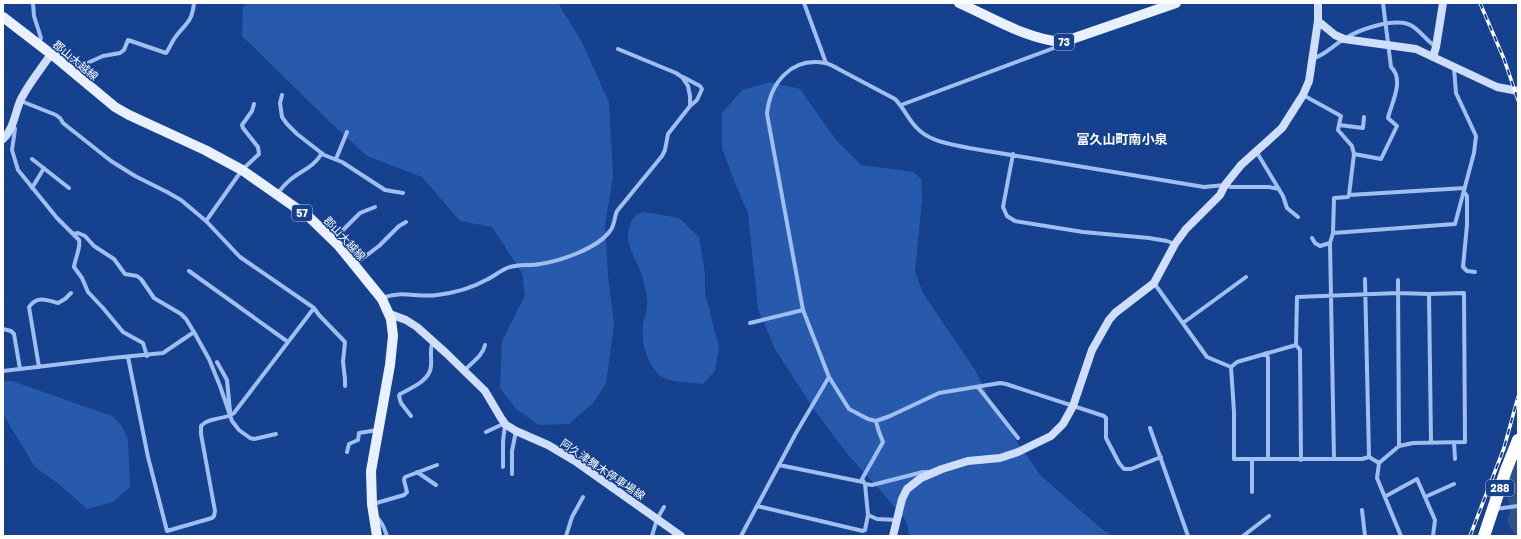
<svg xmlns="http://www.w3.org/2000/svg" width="1521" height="539" viewBox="0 0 1521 539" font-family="'Golos Text','Noto Sans JP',sans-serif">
	<rect width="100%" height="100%" fill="#15418e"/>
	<path fill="#275aad" d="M248 3H558L582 42 609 103 613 177 605 225 608 275 614 324 606 384 593 403 569 424 539 425 516 409 500 388 502 341 525 295 522 273 492 227 460 221 422 177 367 156 331 123 242 36 243 7Z
		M770 82 800 89 837 141 861 165 914 172 921 179 922 200 915 272 923 293 975 370 997 413 1041 476 1102 529 1112 536H909L907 522 880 490 849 456 813 408 775 349 758 309 748 213 733 178 722 148V113L742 90Z
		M645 212 679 218 699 237 705 273V293L719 348 715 371 703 384C693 383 667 382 659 375 646 361 641 342 643 324 644 318 647 312 647 306 648 299 645 287 643 279 640 265 628 252 628 236 629 224 632 214 645 212Z
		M3 381H12L112 416 122 426 128 440 130 487 113 502 87 509 60 485 35 467 3 414Z"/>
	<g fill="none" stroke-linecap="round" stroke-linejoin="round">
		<path stroke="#30508a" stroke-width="11" d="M1518 462C1513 472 1511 485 1513 496 1513 500 1516 505 1516 509 1515 519 1509 519 1518 529"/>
		<path stroke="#a0bef0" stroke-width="4" d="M33 3 34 16 41 38 38 43
			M804 3 826 63
			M55 56 61 53 79 65H83L103 56 120 53 124 50 128 40 166 53C169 49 171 44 174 39 184 24 192 24 194 3
			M1312 59C1327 54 1333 45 1346 38 1360 29 1391 19 1408 24 1418 27 1425 40 1436 47
			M683 77 700 86 702 89 697 100 690 106
			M282 95 280 103 282 117 287 124 297 134 324 155 342 162 385 190 403 193
			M1303 95 1341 116 1339 125 1363 128 1364 117
			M21 101 56 115 60 118 63 123 111 161 135 176 167 192 181 200 206 221 240 257 314 308 234 413C225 420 208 417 201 426V434L215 511 214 516 212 518 167 531 148 457 128 357
			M901 105 1054 48 1061 43
			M13 125 15 129 12 150 18 170 57 218 79 240C81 248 75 258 74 267L82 278 88 292 103 308 123 332 143 343 147 356
			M1339 125 1338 130 1352 146 1354 154 1349 195 1465 188
			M1256 151 1283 196 1287 208 1298 217
			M1013 154 1003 207 1007 216 1015 221 1083 232 1149 238 1167 241 1175 244
			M1354 154 1381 159 1397 126 1388 118C1391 104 1405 80 1391 67L1383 3
			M32 159 69 188
			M336 159 347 132
			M32 188 44 168
			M1464 192 1467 196V225L1463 267 1467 271 1475 272
			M277 194C281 189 285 184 290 180 302 170 314 167 322 153
			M206 221 242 170 259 154 258 147 243 128 242 125 252 111 254 104
			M1333 233 1334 198 1348 197 1349 195
			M73 234 78 233 85 236 94 246 114 259 125 274 137 276 141 279 154 298 181 314 186 319 194 332
			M1312 238 1315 243 1320 246 1330 243
			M334 239 360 213 375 207
			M355 264 379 246 399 226 406 222
			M189 271 288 342
			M1365 279 1369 457
			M1398 280 1399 446
			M1154 283 1207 357 1231 367
			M1398 293 1429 294 1464 293 1465 442 1413 443 1399 446 1379 463 1369 457 1362 459H1234V412L1231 367 1237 362 1296 345 1297 297Z
			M1429 294 1431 442
			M383 298C400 290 419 298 437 295 454 293 470 289 486 280 493 277 500 271 507 268 517 264 530 266 540 264 561 261 598 248 610 231 615 225 614 217 617 211L662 156 665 150 668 134 690 106V96L688 86 682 77 676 73 618 49
			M314 308 319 315 345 342 343 362 345 379V386
			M750 323 803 310
			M1183 323 1246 277
			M3 329 11 331 14 334 20 369 112 358 163 353 194 332 209 359 220 386 232 421 239 430 250 438 254 439 276 434
			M1296 345 1300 350 1301 460
			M1266 353 1268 358V459
			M217 362 227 380 230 411
			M39 367 29 307C37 295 47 300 58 303L65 299 71 293
			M3 371 20 369
			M464 371C471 363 483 356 485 345
			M978 387 1018 438
			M411 416 401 403 399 396 400 394C411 388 430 381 431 366 432 357 429 350 433 341
			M1150 428 1188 536
			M486 432 505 423
			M1454 442 1455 459
			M347 452 349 444 358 440 359 433 377 430
			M1161 457 1131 469H1124L1119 463 1106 438V418L1104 416 1006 384 1000 383 939 393 890 416 876 421 868 419 849 409 829 377 803 310 767 114C770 83 791 57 825 63 831 64 838 69 844 72 861 81 878 90 895 99 904 108 908 119 916 127 929 142 951 144 969 148L1204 187 1225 185 1231 187H1269L1279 189
			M1334 459 1330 243 1333 233 1455 224 1474 153 1476 136 1456 93 1454 68
			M1379 463 1377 478 1401 536
			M779 465 863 482
			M503 467V442L505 424
			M417 472 436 485
			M512 474V451L516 431
			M865 484 872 485 923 472H929
			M1252 492V459
			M1386 496 1417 479 1435 520 1433 536
			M1425 497 1454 484
			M373 504 404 495 407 492 404 480 405 477 437 465
			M757 506 863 531 865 530 868 515 865 484 862 479 883 442 878 429 876 421
			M1495 509 1518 506
			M1362 510 1365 536
			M868 515 877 519 897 520
			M375 516C382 521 384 528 387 536
			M566 536 572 517 583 497
			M652 536 657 519 664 507
			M741 536 796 433 829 377
			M1243 536 1269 516"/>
		<path stroke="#cedefb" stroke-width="8" d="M1318 21 1335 35 1344 39 1416 49 1497 87 1518 91
			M1433 57 1436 47 1443 3
			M3 139C14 129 15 112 21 99 29 83 41 69 51 54
			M390 314 406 320 417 327 446 353 485 391 501 418 506 425 516 431 548 445 575 461 681 536
			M893 536 902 499 907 489 921 478 942 469 968 461 1000 458 1018 452 1051 436 1063 424 1073 406 1092 350 1109 320 1115 313 1154 283 1175 244 1186 229 1220 195 1225 185 1241 165 1282 128 1303 95 1309 81 1318 21V3"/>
		<path stroke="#e9f0ff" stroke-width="10" d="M959 3C991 17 1028 40 1063 42L1176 3
			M3 17 55 57 115 107 129 115 205 150 242 170 309 217 339 246 382 299 391 319 393 336 390 365 371 471 372 504 377 536"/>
		<path stroke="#fff" stroke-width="12" d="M1484 536 1506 470 1518 440"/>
		<g stroke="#fff" stroke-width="3.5">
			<path id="rail" d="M1480 3 1504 59 1518 100
				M1470 536 1504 448 1518 397"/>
		</g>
		<use href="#rail" stroke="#15418e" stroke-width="2" stroke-dasharray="6" stroke-linecap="butt"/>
	</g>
	<g text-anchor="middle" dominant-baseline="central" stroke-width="3" stroke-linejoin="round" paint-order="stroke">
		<g fill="#15418e" stroke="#b9c6dd" stroke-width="1">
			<rect x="1054" y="34" width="20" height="16" rx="3"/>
			<rect x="292" y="205" width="20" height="16" rx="3"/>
			<rect x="1486" y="480" width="28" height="16" rx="3"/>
		</g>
		<g font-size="10" font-weight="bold" fill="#fff">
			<text x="1064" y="42">73</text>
			<text x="302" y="213">57</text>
			<text x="1500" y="488">288</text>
		</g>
		<g font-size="11" fill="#fff" stroke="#15418e">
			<text transform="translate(76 60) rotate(40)">郡山大越線</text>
			<text transform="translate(345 238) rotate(47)">郡山大越線</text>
			<text transform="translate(603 469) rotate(34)">阿久津舞木停車場線</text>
		</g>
		<g font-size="13" font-weight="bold" fill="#fff" stroke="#15418e">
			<text x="1122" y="139">富久山町南小泉</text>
		</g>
	</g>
	<rect width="1521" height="539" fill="none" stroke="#ffffff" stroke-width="8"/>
</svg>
